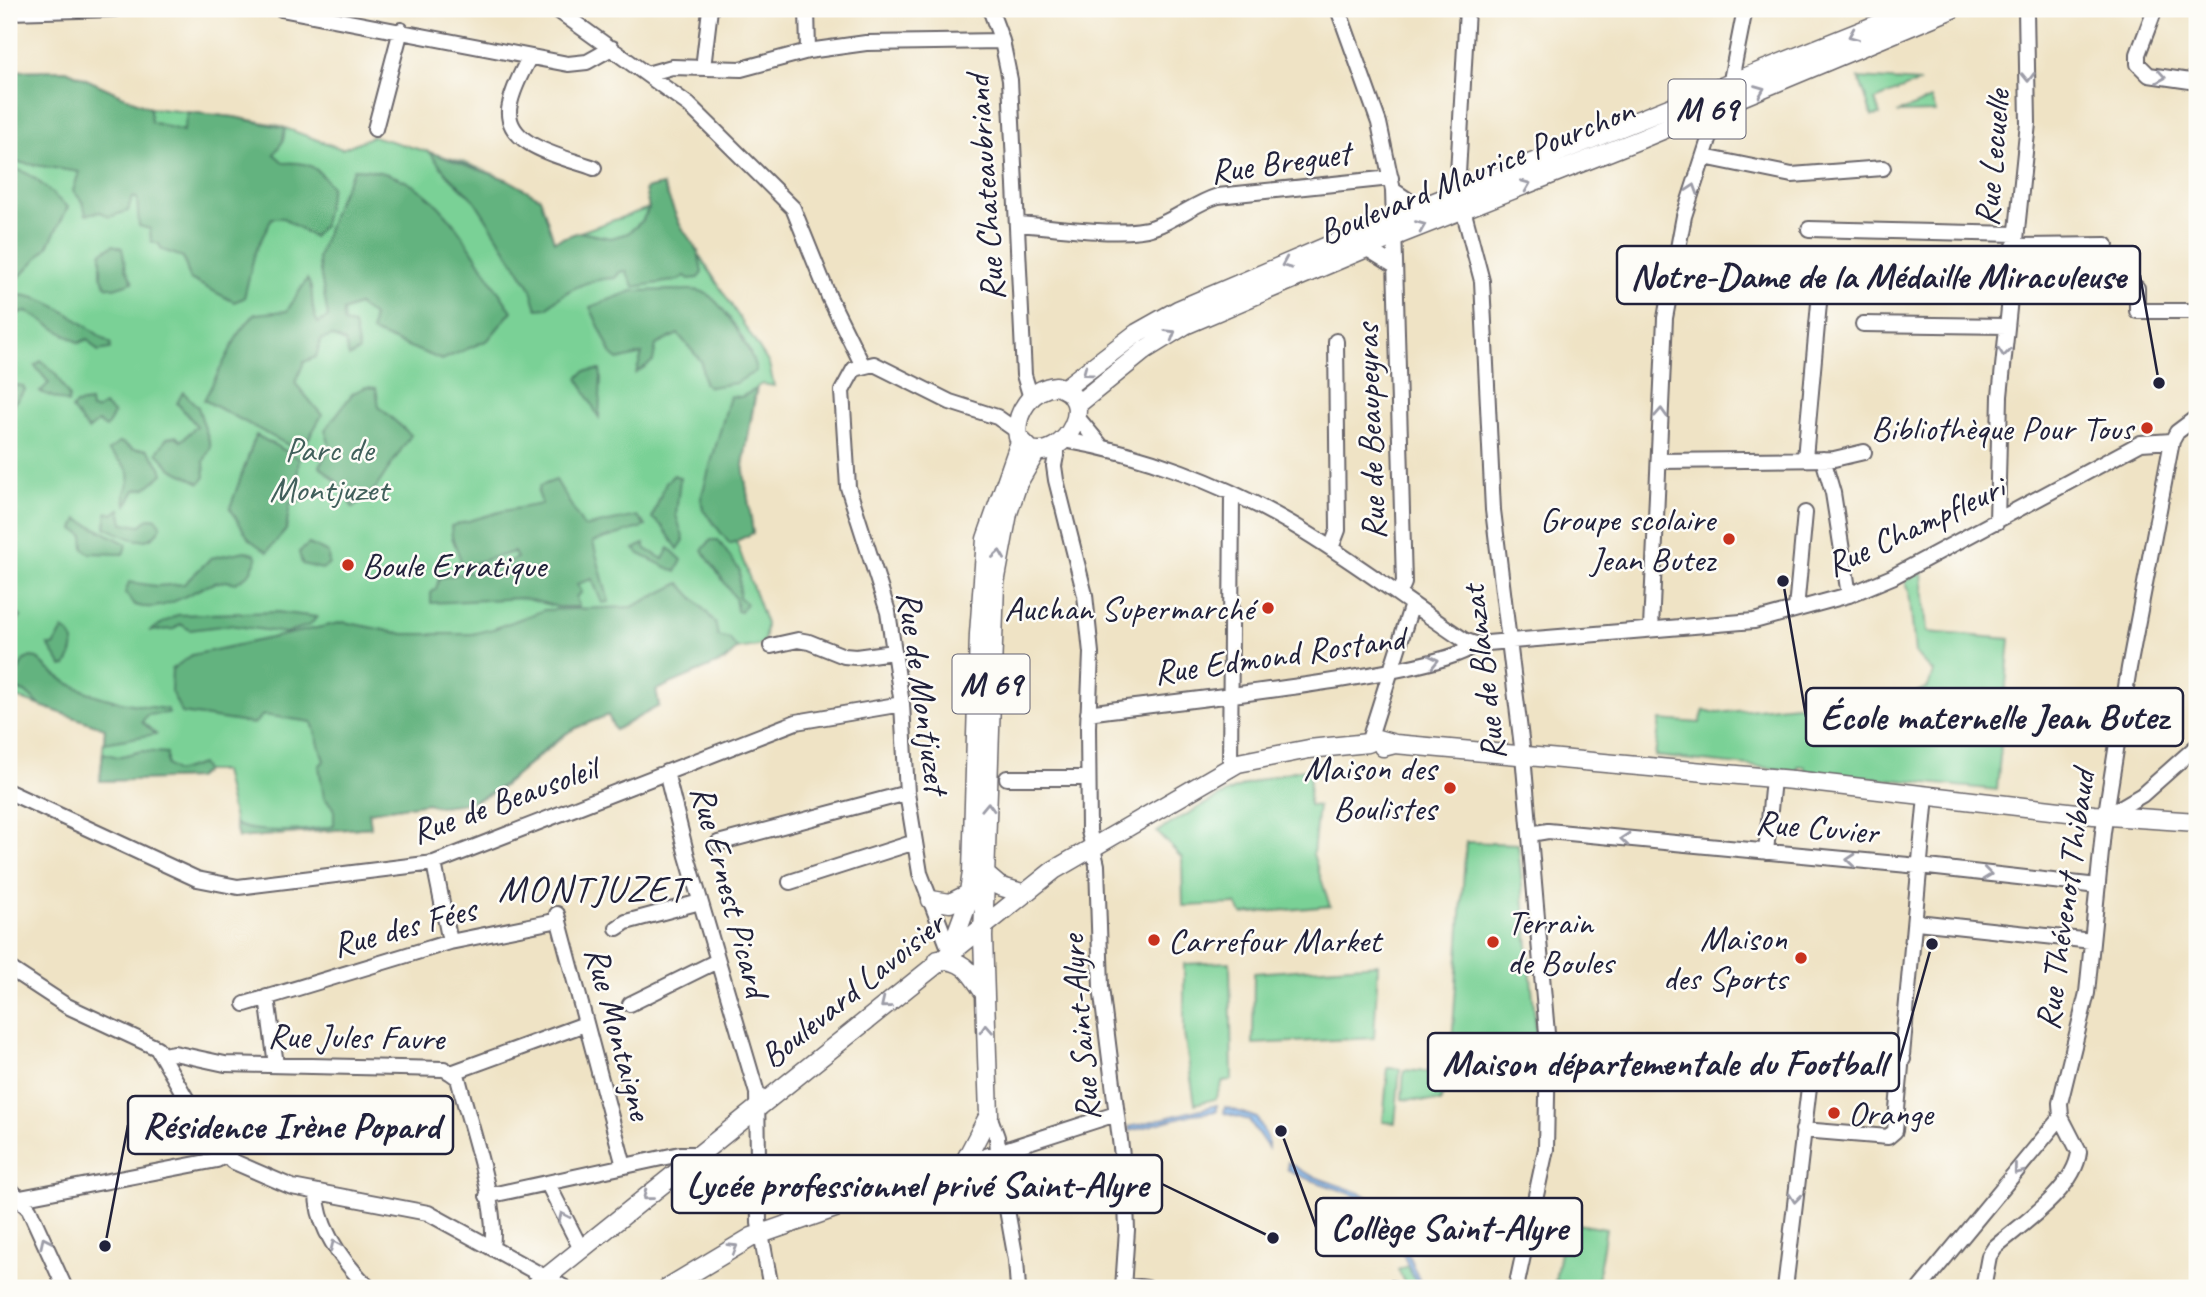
<svg xmlns="http://www.w3.org/2000/svg" width="2206" height="1297" viewBox="0 0 2206 1297" font-family="Caveat,sans-serif">
	<rect width="100%" height="100%" fill="#fdfcf7"/>
	<filter id="ink" filterUnits="userSpaceOnUse"><feTurbulence type="fractalNoise" baseFrequency=".0143" numOctaves="2"/><feDisplacementMap in="SourceGraphic" scale="14" xChannelSelector="R" yChannelSelector="G"/><feConvolveMatrix kernelMatrix="1 2 1 2 8 2 1 2 1" color-interpolation-filters="sRGB"/></filter>
	<filter id="wash" filterUnits="userSpaceOnUse"><feTurbulence type="fractalNoise" baseFrequency=".00686" numOctaves="4" result="noise"/><feDisplacementMap in="SourceGraphic" scale="28" xChannelSelector="R" yChannelSelector="G"/><feGaussianBlur stdDeviation="1.57" result="paint"/><feColorMatrix in="noise" values="0 0 0 0 0 0 0 0 0 0 0 0 0 0 0 0 0 1.4 0 .05"/><feComposite in="paint" operator="in"/></filter>
	<g filter="url(#wash)">
		<rect width="100%" height="100%" fill="#efe3c5"/>
		<path fill="#7ad196" stroke="#4e7a68" stroke-width="2" d="M66 70 150 108 234 117 277 125 342 149 373 136 463 162 508 180 540 198 554 241 649 208 645 189 663 185 680 225 769 364 774 386 762 384 757 387 743 465 753 533 736 541 766 624C765 652 761 644 737 649L726 660 656 690 659 706 615 730 608 715 571 730 499 790 473 802 432 806 428 803 369 812 371 827 238 838 223 771H205L196 778 100 781 105 728 9 695V71Z
			M1859 78 1920 82 1875 100 1880 115 1872 116Z
			M1931 99 1936 112 1897 113Z
			M1922 572 1927 632 2010 639 1997 790 1805 771V766H1798L1797 771 1655 756 1660 720 1700 723 1704 710 1717 713 1915 693 1928 687 1933 672 1915 653 1909 590 1905 581Z
			M1310 768 1309 805 1318 806 1313 854 1330 906 1242 914 1236 904 1183 906 1182 858 1157 832C1214 798 1244 779 1310 768Z
			M1466 842 1518 844 1537 1039 1525 1059 1451 1056Z
			M1230 962 1232 1080 1223 1081 1215 1099 1195 1104 1184 1034V964Z
			M1378 964 1374 1038 1253 1044 1254 973Z
			M1388 1068 1400 1069 1395 1123 1383 1122Z
			M1404 1070 1444 1073 1441 1102 1402 1099Z
			M1565 1222 1606 1229 1596 1288 1555 1281Z
			M1407 1266 1419 1288H1407L1398 1270Z"/>
		<path fill="#63b37f" stroke="#426a5d" stroke-width="2" d="M66 70 150 108 151 122 183 131 188 112 234 117 285 128 283 141 274 154 284 163C308 161 317 166 331 187L323 226 313 237 283 218H272L255 252 244 298 234 302 190 279 183 257 162 250 159 244 151 241 150 229 139 226 137 198 132 197 128 211 109 217 101 212 86 214 83 202 73 191 79 172 9 161V71Z
			M429 152 508 180 540 198 554 241 579 232 611 238 628 233 642 221 649 208 645 189 663 185 680 225 698 251 702 273 698 278 689 279 685 276 679 280 634 287 626 271 620 272 615 278C588 279 565 290 547 308L537 309 530 287 475 201 446 173Z
			M9 168C34 170 48 193 68 207L47 248 9 288 15 295C49 294 84 325 111 344L110 349 98 351 87 339 79 343 28 312 20 313 13 318 9 353Z
			M354 169C442 170 467 251 512 311L488 340 442 360 372 332 373 316 358 305 343 311 344 323 354 325 359 351 349 357 345 342 332 336 321 340 316 357 304 362 295 383 322 415 301 452 204 400 240 331 255 314 287 311 307 279C316 291 308 306 318 323L328 317 318 258 337 202Z
			M113 245 122 248 126 269 133 282 114 288 106 286 101 275V253Z
			M672 290C681 291 692 289 700 291 720 296 753 351 756 371L736 383 710 387 704 383 701 361 678 334 656 345 653 361 636 373 642 354 618 360 612 355 590 307 632 291Z
			M41 361 55 373 69 396 68 403 40 392 49 383 35 366Z
			M600 370 601 376 599 418 578 378 585 371Z
			M16 385 23 386 25 390 9 409V390Z
			M366 387 376 388 379 407 411 435 375 489 353 508 338 483 320 466 330 446 325 430 353 393Z
			M756 389 743 465 753 533 730 544 703 510 701 498 730 396 741 397Z
			M183 392 198 407 211 447 204 461 205 477 200 483 172 469 157 453 167 438 176 436 181 441 197 426 177 403Z
			M90 402 91 409 96 410 104 405 114 414 106 428 98 422 88 430 72 409 76 404Z
			M256 435 299 458 297 480 304 492 300 502 290 503 286 530 267 552 249 539 230 508Z
			M120 442 133 449H147L161 467 163 474 146 488 135 490 127 505C116 483 150 482 108 451Z
			M674 475 680 478 676 515 684 540 678 549 662 526 652 518 666 482Z
			M556 480 584 527 637 516 646 526 593 542 609 602 602 603 592 579 577 584 582 592 576 597 579 607H558L523 598 431 603V593L436 589 439 578 491 568 517 558 514 552 463 566 452 537 451 526 503 511 542 504 538 492 540 486Z
			M120 509 123 523 139 526 150 518 157 519 161 526C149 552 125 536 105 527L107 512 113 514Z
			M78 519 127 544 123 554 89 553 84 549 83 535 74 529Z
			M711 540H718L740 571 739 597 746 603 741 612 737 611 735 598 702 550Z
			M309 544 328 553 329 564 322 569 302 564 299 552Z
			M644 544 646 549 663 559 669 548 682 560 676 572 639 554 634 549Z
			M245 551 255 554 257 559 249 574 236 583C206 572 172 618 135 605L125 593 129 582 156 586 184 584 211 558Z
			M680 583 715 622 718 636 730 639 737 649 726 660 656 690 659 706 615 730 608 715C596 720 583 724 572 730 528 754 505 802 449 805 442 806 435 807 428 803L369 812 371 827 238 838 235 824C256 835 311 831 334 826V808L324 798 319 766 324 761 312 722 263 715 254 724 182 713 171 691 172 669 192 655 344 622 404 634H472L493 629 544 610 632 607Z
			M9 603 21 617 9 632Z
			M277 612 317 617 310 625 286 633 229 625 190 630 180 624 174 629 149 631 177 615Z
			M63 629C79 638 74 653 66 666H62L48 645 54 646Z
			M31 657 37 658C70 695 121 704 167 709L169 713 147 715 142 722 156 734 104 743 105 728 41 706 25 692 9 687V666L17 673 24 660Z
			M141 751 167 753V765L176 772 201 764 205 771 196 778 100 781 103 753 118 757Z"/>
		<path fill="#75ace4" stroke="#4c6790" stroke-width="2" d="M1217 1105V1111L1193 1114 1130 1131 1129 1127Z
			M1225 1107 1257 1118 1268 1140V1148L1249 1120 1224 1113Z
			M1288 1162C1310 1179 1337 1183 1362 1194 1397 1209 1407 1258 1423 1288H1419C1404 1260 1392 1218 1363 1200 1340 1186 1311 1184 1287 1169Z"/>
	</g>
	<g filter="url(#ink)">
		<g fill="none" stroke-linecap="round" stroke-linejoin="round">
			<g stroke="#6a666b" stroke-width="18">
				<path id="minor" d="M281 9 568 64 587 62 612 48
					M556 9 689 105 793 208 829 297 862 364
					M807 9 808 51
					M990 9 1002 41 1010 80 1024 375 1031 398
					M1338 9 1379 123 1393 190 1404 583 1399 594
					M1467 9 1458 174 1463 209 1482 281 1493 510 1523 755 1548 1045 1546 1149 1516 1288
					M2155 9 2138 54V64L2149 75 2197 82
					M9 12 115 9
					M529 58C522 72 513 88 510 104 500 146 565 157 594 168
					M703 68 710 9
					M647 74 672 67 741 69 808 51 866 43 1002 41
					M375 129 401 30
					M1704 157 1792 175 1883 168
					M1393 190 1411 202 1431 204
					M1017 224C1052 226 1124 238 1154 227 1177 219 1195 203 1218 196L1391 178
					M1809 229 2016 234
					M2014 246 2106 245
					M1366 248 1395 266
					M2137 288V311H2197
					M1863 324 2007 326
					M1077 417 1101 446
					M1064 440C1143 453 1223 484 1292 524 1352 559 1407 602 1464 640L1475 644 1754 621 1849 595 1892 577 2141 443 2172 441
					M1058 445 1054 466 1056 480 1085 595 1091 653 1088 727 1089 831 1097 865 1101 987 1125 1180 1127 1230 1123 1288
					M1805 458 1822 270 1828 267 2014 273
					M1823 459 1833 493 1849 595
					M1659 461 1834 459 1864 452
					M1997 522 2000 396 2028 123 2026 9
					M1331 548 1338 530 1336 341
					M1796 609 1805 513
					M1651 628 1665 318 1684 216 1716 118 1730 85 1745 9
					M771 646 798 640 809 642 844 656 856 657 893 652
					M1088 713C1147 704 1449 675 1475 644
					M1368 743 1412 604
					M1230 769 1232 494
					M666 772 687 856 757 1093 759 1223 771 1288
					M1007 778H1088
					M9 792 197 879 238 887 434 863 796 722 902 704
					M2108 815 2142 795 2197 746
					M1530 834 1548 831 1919 866 2098 886
					M718 843 907 793
					M1766 852 1773 779
					M434 863 450 942
					M790 882 915 842
					M557 914 624 1166
					M1917 922 2092 941
					M617 928 626 922 700 902
					M950 951 920 873 907 793 902 704 888 612 848 487 842 391 854 369 874 364 950 402 997 417 1017 431
					M9 968 67 1006 157 1048 201 1124 232 1161 292 1187 428 1213 565 1288
					M267 997 276 1065
					M245 1004 450 942 559 920
					M630 1004 717 961
					M1548 1045 1893 1065 1903 1059
					M163 1055 174 1053 225 1064 444 1069 451 1073 585 1024
					M451 1073 458 1078C468 1119 499 1207 492 1246
					M989 1115 997 1137 999 1165 1016 1260 1018 1288
					M1803 1130 1888 1137 1895 1131 1926 796
					M964 1163 1116 1114
					M548 1184 581 1249
					M9 1188 29 1209 65 1288
					M317 1193C317 1230 345 1264 369 1288
					M487 1196 680 1154H699
					M20 1198 217 1160 226 1155
					M1123 1285 1147 1288
					M1376 1288H1393
					M1785 1288 1812 1062
					M1920 1288 2061 1117
					M1983 1288 1989 1256 1995 1247C2022 1224 2075 1189 2079 1152L2061 1117 2060 1103 2087 993 2103 832 2129 668 2172 441 2177 432 2197 417"/>
			</g>
			<g stroke="#6a666b" stroke-width="21">
				<path id="major" d="M1056 386C1100 397 1066 460 1031 450L1018 437C1014 413 1032 388 1056 386Z
					M1065 388 1137 333 1178 310 1372 227 1916 9
					M1078 404 1146 349 1185 325 1383 241 1641 139 1952 9
					M1383 747 1395 744 1793 780 2094 815 2197 822
					M985 874 999 886 1022 893
					M931 900 950 903 970 893
					M950 951 967 905 972 872 979 634 986 539 1020 442
					M938 960C963 959 970 971 983 991
					M533 1288 1054 870 1238 763 1309 749 1368 743 1377 739 1395 744
					M667 1288 752 1237 964 1163 989 1115 983 937 995 583 1008 513 1018 483 1036 452"/>
			</g>
			<use href="#minor" stroke="#fff" stroke-width="14"/>
			<use href="#major" stroke="#fff" stroke-width="18"/>
		</g>
		<defs><path id="oneway-chevron" d="M-2-3.5L2.5 0L-2 3.5" fill="none" stroke-width="1.6" stroke-linecap="round" stroke-linejoin="round" transform="scale(1.75)"/></defs>
		<g stroke="#9c9ca7">
			<use href="#oneway-chevron" transform="translate(1853 35) rotate(157)"/>
			<use href="#oneway-chevron" transform="translate(2028 77) rotate(89)"/>
			<use href="#oneway-chevron" transform="translate(2161 77) rotate(9)"/>
			<use href="#oneway-chevron" transform="translate(1760 90) rotate(-22)"/>
			<use href="#oneway-chevron" transform="translate(1526 185) rotate(-22)"/>
			<use href="#oneway-chevron" transform="translate(1693 189) rotate(-72)"/>
			<use href="#oneway-chevron" transform="translate(1421 226) rotate(-22)"/>
			<use href="#oneway-chevron" transform="translate(1286 264) rotate(157)"/>
			<use href="#oneway-chevron" transform="translate(1171 334) rotate(-31)"/>
			<use href="#oneway-chevron" transform="translate(2004 352) rotate(96)"/>
			<use href="#oneway-chevron" transform="translate(1087 372) rotate(143)"/>
			<use href="#oneway-chevron" transform="translate(1661 413) rotate(-87)"/>
			<use href="#oneway-chevron" transform="translate(999 555) rotate(-82)"/>
			<use href="#oneway-chevron" transform="translate(1434 661) rotate(-13)"/>
			<use href="#oneway-chevron" transform="translate(988 807) rotate(-88)"/>
			<use href="#oneway-chevron" transform="translate(1625 839) rotate(-175)"/>
			<use href="#oneway-chevron" transform="translate(1851 860) rotate(-175)"/>
			<use href="#oneway-chevron" transform="translate(1987 874) rotate(7)"/>
			<use href="#oneway-chevron" transform="translate(885 1004) rotate(141)"/>
			<use href="#oneway-chevron" transform="translate(986 1029) rotate(-93)"/>
			<use href="#oneway-chevron" transform="translate(2018 1170) rotate(129)"/>
			<use href="#oneway-chevron" transform="translate(647 1196) rotate(141)"/>
			<use href="#oneway-chevron" transform="translate(1795 1198) rotate(96)"/>
			<use href="#oneway-chevron" transform="translate(563 1217) rotate(-115)"/>
			<use href="#oneway-chevron" transform="translate(45 1242) rotate(-115)"/>
			<use href="#oneway-chevron" transform="translate(335 1245) rotate(-114)"/>
			<use href="#oneway-chevron" transform="translate(733 1248) rotate(-31)"/>
		</g>
	</g>
	<g fill="#c8321e" stroke="#fdfcf7" stroke-width="2.5">
		<circle cx="2147" cy="428" r="7"/>
		<circle cx="1729" cy="539" r="7"/>
		<circle cx="348" cy="565" r="7"/>
		<circle cx="1268" cy="608" r="7"/>
		<circle cx="1450" cy="788" r="7"/>
		<circle cx="1154" cy="940" r="7"/>
		<circle cx="1493" cy="942" r="7"/>
		<circle cx="1801" cy="958" r="7"/>
		<circle cx="1834" cy="1113" r="7"/>
	</g>
	<g text-anchor="middle" dominant-baseline="central" stroke-width="5" stroke-linejoin="round" paint-order="stroke">
		<g fill="#fdfcf7" stroke="#646373" stroke-width="2">
			<rect x="1668.5" y="79.5" width="77" height="59" rx="5"/>
			<rect x="952.5" y="654.5" width="77" height="59" rx="5"/>
		</g>
		<g font-size="33" font-weight="bold" fill="#22223b">
			<text x="1707" y="109">M 69</text>
			<text x="991" y="684">M 69</text>
		</g>
		<g font-size="35" fill="#22223b" stroke="#fdfcf7">
			<text transform="translate(1992 158) rotate(-85)">Rue Lecuelle</text>
			<text transform="translate(1280 162) rotate(-8)">Rue Breguet</text>
			<text transform="translate(1476 171) rotate(-22)">Boulevard Maurice Pourchon</text>
			<text transform="translate(985 188) rotate(-94)">Rue Chateaubriand</text>
			<text transform="translate(1370 432) rotate(-92)">Rue de Beaupeyras</text>
			<text transform="translate(1915 526) rotate(-25)">Rue Champfleuri</text>
			<text transform="translate(1279 655) rotate(-8)">Rue Edmond Rostand</text>
			<text transform="translate(1483 673) rotate(-97)">Rue de Blanzat</text>
			<text transform="translate(923 692) rotate(82)">Rue de Montjuzet</text>
			<text transform="translate(504 800) rotate(-20)">Rue de Beausoleil</text>
			<text transform="translate(1817 827) rotate(5)">Rue Cuvier</text>
			<text transform="translate(730 891) rotate(75)">Rue Ernest Picard</text>
			<text transform="translate(2065 900) rotate(-82)">Rue Thévenot Thibaud</text>
			<text transform="translate(404 927) rotate(-15)">Rue des Fées</text>
			<text transform="translate(852 990) rotate(-39)">Boulevard Lavoisier</text>
			<text transform="translate(1080 1028) rotate(-95)">Rue Saint-Alyre</text>
			<text transform="translate(619 1033) rotate(75)">Rue Montaigne</text>
			<text transform="translate(356 1037) rotate(1)">Rue Jules Favre</text>
		</g>
		<g font-size="35" fill="#22223b" stroke="#fdfcf7" text-anchor="end">
			<text x="2133" y="428">Bibliothèque Pour Tous</text>
			<text x="1715" y="519">Groupe scolaire<tspan x="1715" dy="40">Jean Butez</tspan></text>
			<text x="362" y="565" text-anchor="start">Boule Erratique</text>
			<text x="1254" y="608">Auchan Supermarché</text>
			<text x="1436" y="768">Maison des<tspan x="1436" dy="40">Boulistes</tspan></text>
			<text x="1507" y="922" text-anchor="start">Terrain<tspan x="1507" dy="40">de Boules</tspan></text>
			<text x="1787" y="938">Maison<tspan x="1787" dy="40">des Sports</tspan></text>
			<text x="1168" y="940" text-anchor="start">Carrefour Market</text>
			<text x="1848" y="1113" text-anchor="start">Orange</text>
		</g>
		<g font-size="35" fill="#415f5b" stroke="#fdfcf7">
			<text x="329" y="449">Parc de<tspan x="329" dy="40">Montjuzet</tspan></text>
		</g>
		<g font-size="38" letter-spacing="2" fill="#22223b" stroke="#fdfcf7">
			<text x="593" y="888">MONTJUZET</text>
		</g>
	</g>
	<path fill="none" stroke="#22223b" stroke-width="2.5" d="M2159 383L2140 275M1783 581L1806 717M1932 944L1899 1062M105 1246L128 1125M1273 1238L1162 1184M1281 1131L1316 1227"/>
	<g fill="#22223b" stroke="#fdfcf7" stroke-width="2.5">
		<circle cx="2159" cy="383" r="7"/>
		<circle cx="1783" cy="581" r="7"/>
		<circle cx="1932" cy="944" r="7"/>
		<circle cx="105" cy="1246" r="7"/>
		<circle cx="1273" cy="1238" r="7"/>
		<circle cx="1281" cy="1131" r="7"/>
	</g>
	<g fill="#fdfcf7" stroke="#22223b" stroke-width="2.5">
		<rect x="1617" y="246" width="523" height="58" rx="7"/>
		<rect x="1806" y="688" width="377" height="58" rx="7"/>
		<rect x="1428" y="1033" width="471" height="58" rx="7"/>
		<rect x="128" y="1096" width="325" height="58" rx="7"/>
		<rect x="672" y="1155" width="490" height="58" rx="7"/>
		<rect x="1316" y="1198" width="266" height="58" rx="7"/>
	</g>
	<g font-size="37" text-anchor="middle" font-weight="bold" fill="#22223b">
		<text x="1878" y="288">Notre-Dame de la Médaille Miraculeuse</text>
		<text x="1994" y="729">École maternelle Jean Butez</text>
		<text x="1664" y="1075">Maison départementale du Football</text>
		<text x="291" y="1138">Résidence Irène Popard</text>
		<text x="917" y="1197">Lycée professionnel privé Saint-Alyre</text>
		<text x="1449" y="1240">Collège Saint-Alyre</text>
	</g>
	<rect width="2206" height="1297" fill="none" stroke="#fdfcf7" stroke-width="35"/>
</svg>
